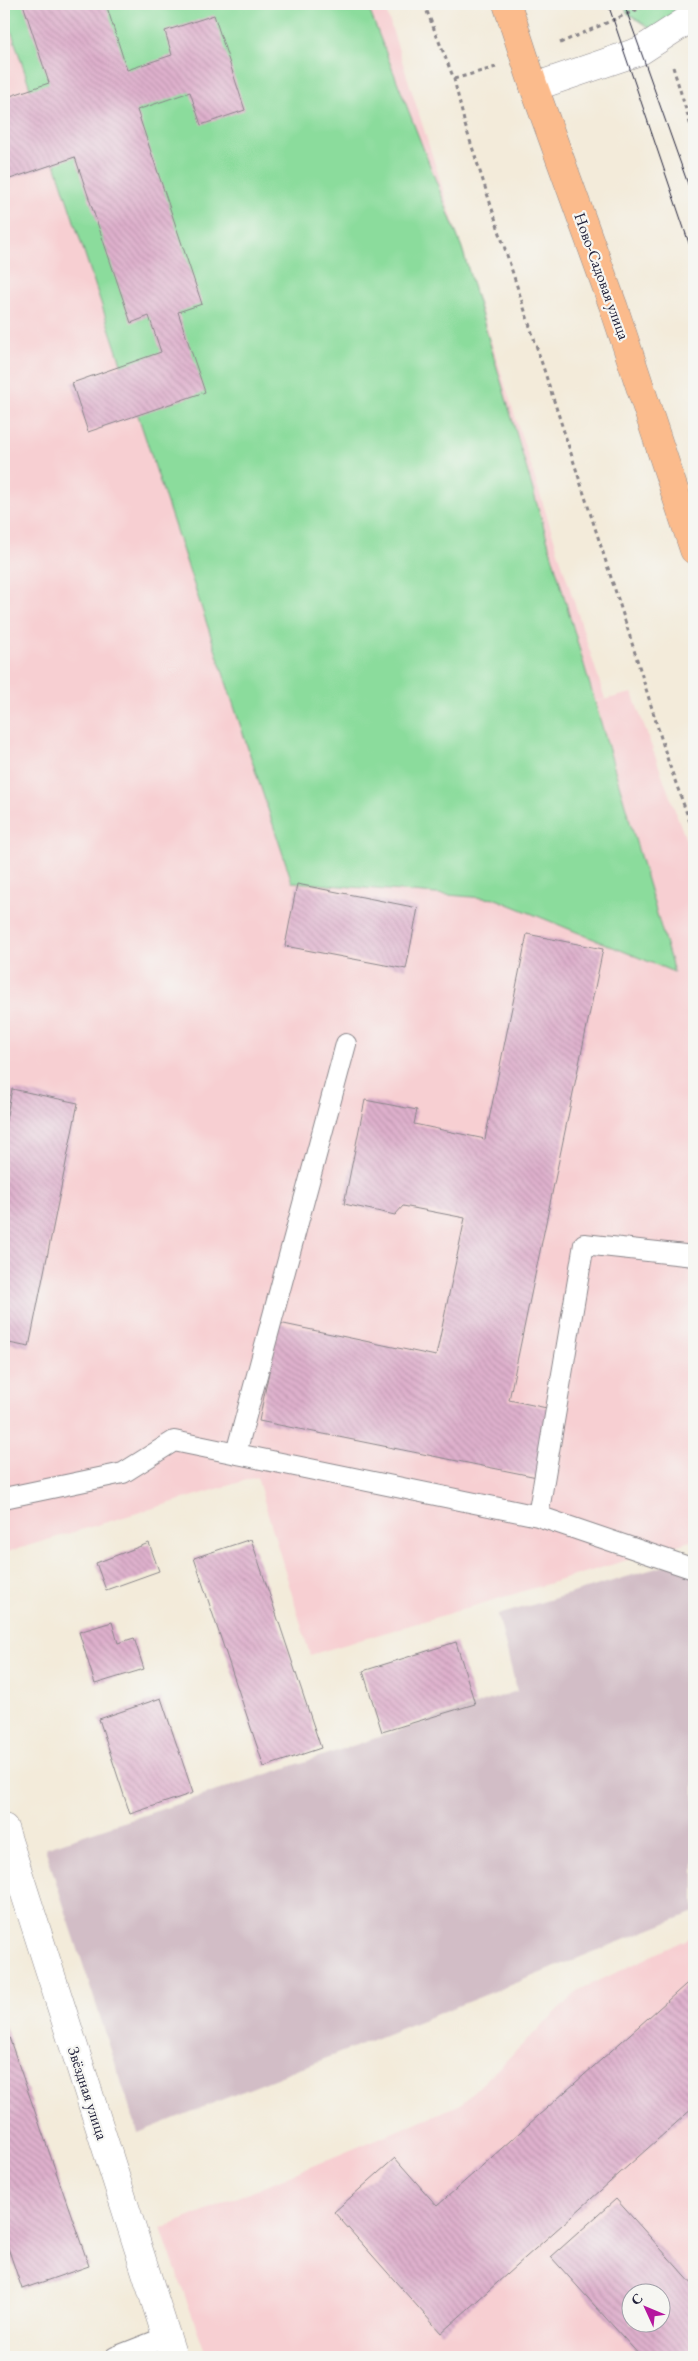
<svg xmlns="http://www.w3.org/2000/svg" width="698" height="2361" viewBox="0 0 698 2361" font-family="'EB Garamond',serif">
	<defs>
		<pattern id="building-back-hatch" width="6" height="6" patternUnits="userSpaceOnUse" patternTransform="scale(1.25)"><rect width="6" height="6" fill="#deb0cc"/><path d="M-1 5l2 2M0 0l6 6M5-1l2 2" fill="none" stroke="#be97b0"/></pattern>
	</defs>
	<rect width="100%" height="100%" fill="#f6f6f2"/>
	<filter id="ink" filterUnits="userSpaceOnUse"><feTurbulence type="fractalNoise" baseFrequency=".02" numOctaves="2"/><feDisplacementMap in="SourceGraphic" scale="10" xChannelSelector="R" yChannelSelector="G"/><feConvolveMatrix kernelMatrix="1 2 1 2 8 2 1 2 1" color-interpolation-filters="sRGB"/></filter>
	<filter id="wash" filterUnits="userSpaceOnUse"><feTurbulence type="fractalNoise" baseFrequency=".0096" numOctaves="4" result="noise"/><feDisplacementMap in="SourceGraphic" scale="20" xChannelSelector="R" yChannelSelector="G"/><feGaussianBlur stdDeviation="1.12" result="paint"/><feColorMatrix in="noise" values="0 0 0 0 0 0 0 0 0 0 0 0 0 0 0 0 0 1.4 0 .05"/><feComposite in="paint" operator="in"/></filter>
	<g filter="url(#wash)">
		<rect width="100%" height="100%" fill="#f3ebda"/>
		<path fill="#f7cfd2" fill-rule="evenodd" d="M4 4H384L605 699 289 777 632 693 694 862V1540L310 1655 257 1477 4 1553Z
			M694 1936V2357H207L161 2229 461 2104 579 1990ZM630 2294H660V2324H630Z"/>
		<path fill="#d2bdc6" d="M694 1557V1912L138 2133 45 1848 517 1691 498 1615Z"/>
		<path fill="#8bdc9c" stroke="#567f6c" d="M4 4H367L462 248 674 972 496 899 292 882 4 9Z
			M624 4H694L663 37 627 13Z"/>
		<g id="blocks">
			<path fill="url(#building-back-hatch)" fill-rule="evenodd" d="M23 4H106L127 70 172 55 165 31 214 15 245 110 201 125 190 92 137 110 202 304 178 312 205 392 88 432 72 383 161 352 149 316 131 323 75 157 4 181V98L49 83Z
				M297 884 418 908 406 969 285 946Z
				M527 934 603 949 509 1400 556 1410 542 1478 259 1421 279 1323 436 1356 465 1218 403 1206 395 1215 344 1204 365 1100 417 1110 414 1124 485 1139Z
				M12 1089 78 1103 29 1347 4 1342V1130Z
				M251 1539 321 1748 264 1767 194 1558Z
				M149 1543 159 1571 106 1590 96 1563Z
				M112 1622 118 1643 134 1638 144 1669 95 1684 79 1632Z
				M456 1642 475 1704 382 1732 363 1671Z
				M161 1698 193 1793 130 1814 99 1719Z
				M694 1977V2107L441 2333 334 2212 395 2158 437 2206Z
				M4 2023 89 2266 22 2289 4 2236Z
				M616 2199 694 2286V2357H641L551 2257ZM630 2294H660V2324H630Z"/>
		</g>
	</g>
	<g filter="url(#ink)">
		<use href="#blocks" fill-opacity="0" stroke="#8a868a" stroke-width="1"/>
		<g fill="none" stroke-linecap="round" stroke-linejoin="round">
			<g stroke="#8a868a" stroke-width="22">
				<path id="service" d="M236 1453 346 1044
					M4 1498 123 1473 174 1441 538 1516 694 1569
					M538 1516 584 1244 694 1256
					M115 2357 166 2337"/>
			</g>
			<g stroke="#8a868a" stroke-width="29">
				<path id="minor" d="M534 87 640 51 694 16
					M4 1828 173 2357"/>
			</g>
			<g stroke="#8a868a" stroke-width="29">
				<path id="primary" d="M507 4 534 87 614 308 694 550"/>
			</g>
			<path stroke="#8a868a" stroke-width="3" stroke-dasharray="4 4" stroke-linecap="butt" d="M424 4 454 79 465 125 627 627 669 764 694 833
				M560 43 650 4 651 7
				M673 67 694 136
				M454 79 496 67"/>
			<use href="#service" stroke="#fff" stroke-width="20"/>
			<use href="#minor" stroke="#fff" stroke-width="28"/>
			<use href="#primary" stroke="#fbbb8c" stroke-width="28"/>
			<path stroke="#22223b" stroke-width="1" d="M608 4 694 258
				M624 4 694 201"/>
		</g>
	</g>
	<g text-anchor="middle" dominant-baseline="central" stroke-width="4.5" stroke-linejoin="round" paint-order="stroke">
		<g font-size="16" fill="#22223b" stroke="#f6f6f2">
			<text transform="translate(602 276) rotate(70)">Ново-Садовая улица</text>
			<text transform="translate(88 2093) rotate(72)">Звёздная улица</text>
		</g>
	</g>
	<rect width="698" height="2361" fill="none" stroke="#f6f6f2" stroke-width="20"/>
	<g transform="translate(646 2308) rotate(314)"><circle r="24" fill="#f6f6f2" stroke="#a1a1a9"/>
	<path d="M0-4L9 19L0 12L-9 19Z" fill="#b5179e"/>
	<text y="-8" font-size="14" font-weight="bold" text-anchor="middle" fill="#22223b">С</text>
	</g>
</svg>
